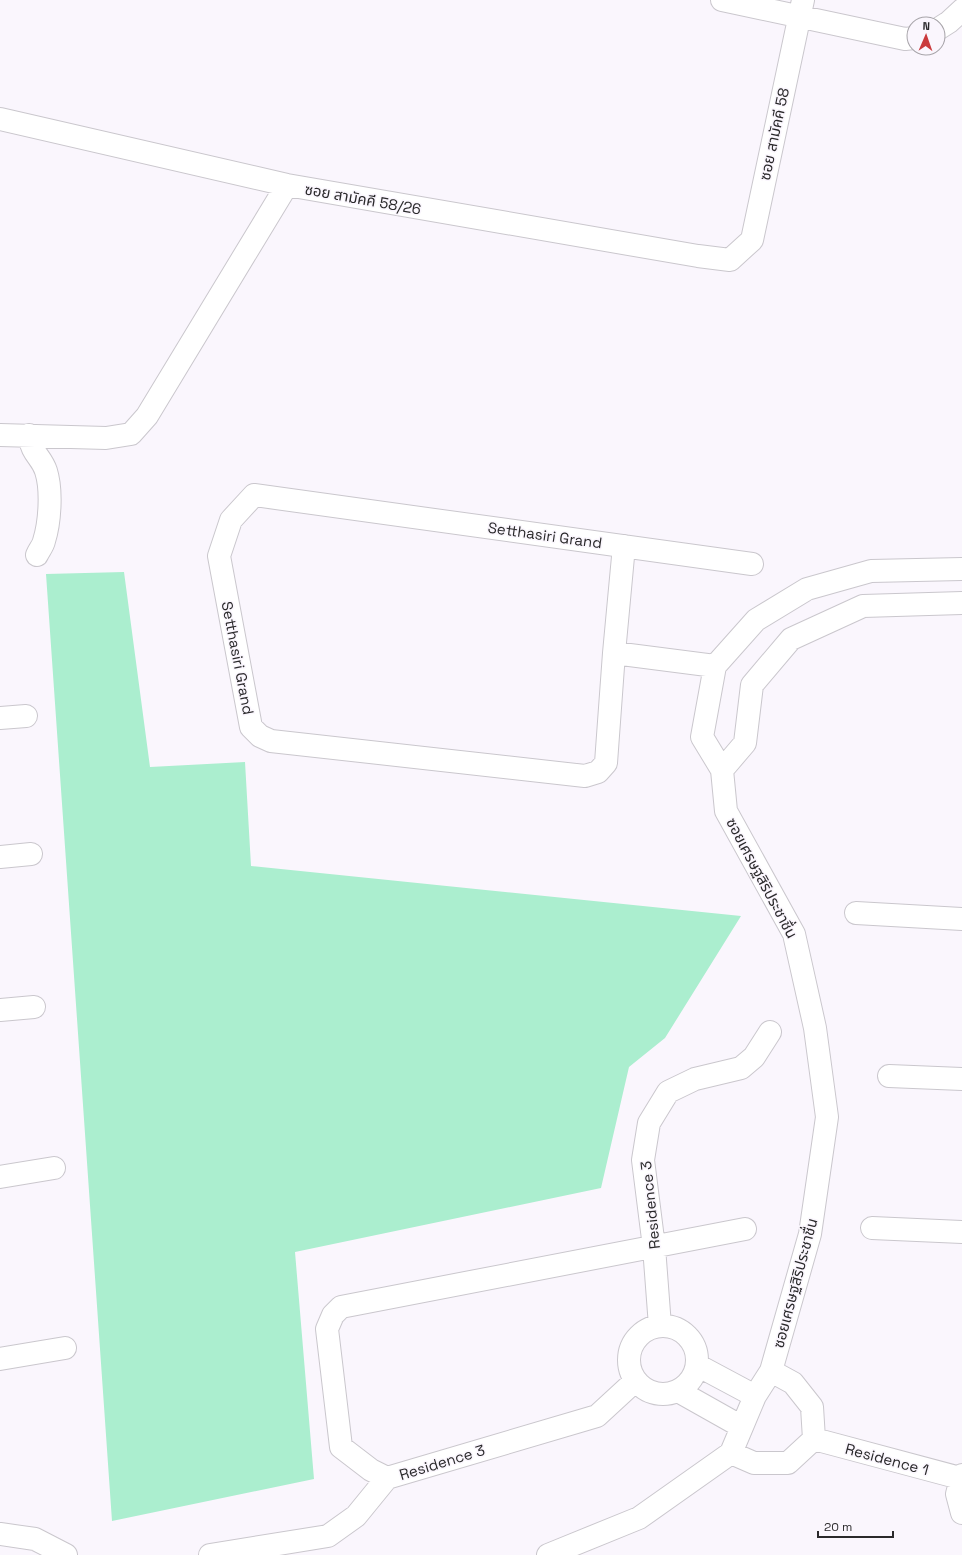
<svg xmlns="http://www.w3.org/2000/svg" width="962" height="1555" viewBox="0 0 962 1555" font-family="'Space Grotesk','Noto Sans Thai',sans-serif">
	<rect width="100%" height="100%" fill="#faf6fd"/>
	<path fill="#abeecf" d="M124 572 150 767 245 762 251 866 741 916 665 1038 629 1067 601 1188 295 1252 314 1479 112 1521 46 574Z"/>
	<g fill="none" stroke-linecap="round" stroke-linejoin="round">
		<g stroke="#cac7cd" stroke-width="24">
			<path id="minor" d="M722 0 905 39 914 38
				M938 29 949 22 962 10
				M0 119 287 185 698 256 730 260 752 240 803 0
				M0 435 106 438 131 434 147 416 287 185
				M29 435C32 455 41 456 46 471 52 490 50 522 44 541 43 546 39 550 37 555
				M624 546 614 653 606 763 598 772 585 776 271 741 260 736 251 727 219 556 231 520 254 495 752 564
				M614 653 715 666
				M0 718 26 716
				M722 770 745 743 752 685 791 639 863 606 962 603
				M0 857 31 854
				M856 913 962 919
				M0 1010 34 1007
				M889 1076 962 1079
				M0 1177 54 1168
				M872 1228 962 1232
				M629 1360a34 34 0 1 1 68 0a34 34 0 1 1-68 0Z
				M660 1326 654 1247 643 1160 649 1123 668 1092 695 1079 741 1068 754 1057 770 1032
				M0 1359 65 1348
				M697 1365 755 1396
				M771 1371 793 1383 812 1407 814 1439
				M678 1391 742 1427
				M814 1439 960 1478
				M731 1453 754 1463H788L814 1439
				M962 1475 957 1494 962 1513
				M387 1478 371 1470 341 1447 327 1329 333 1315 341 1307 745 1229
				M0 1534 35 1539 66 1555
				M210 1555 328 1536 356 1516 387 1478 597 1416 635 1381
				M548 1555 639 1518 731 1453 755 1396 771 1371 810 1234 827 1117 815 1028 794 934 726 811 722 770 702 737 715 666 756 620 807 589 871 571 962 569"/>
		</g>
		<use href="#minor" stroke="#fff" stroke-width="22"/>
	</g>
	<g text-anchor="middle" dominant-baseline="central" stroke-width="3" stroke-linejoin="round" paint-order="stroke">
		<g font-size="15" fill="#2a292b" stroke="#faf6fd">
			<text transform="translate(774 134) rotate(-78)">ซอย สามัคคี 58</text>
			<text transform="translate(363 199) rotate(10)">ซอย สามัคคี 58/26</text>
			<text transform="translate(545 535) rotate(8)">Setthasiri Grand</text>
			<text transform="translate(238 658) rotate(79)">Setthasiri Grand</text>
			<text transform="translate(762 878) rotate(62)">ซอยเศรษฐสิริประชาชื่น</text>
			<text transform="translate(650 1205) rotate(-96)">Residence 3</text>
			<text transform="translate(795 1283) rotate(-75)">ซอยเศรษฐสิริประชาชื่น</text>
			<text transform="translate(887 1459) rotate(15)">Residence 1</text>
			<text transform="translate(442 1462) rotate(-17)">Residence 3</text>
		</g>
	</g>
	<g transform="translate(926 36) rotate(2)"><circle r="19" fill="#faf6fd" stroke="#a7a4a9"/>
	<path d="M0-3L7 15L0 10L-7 15Z" fill="#ca3a3c"/>
	<text y="-6" font-size="11" font-weight="bold" text-anchor="middle" fill="#2a292b">N</text>
	</g>
	<path d="M818 1531v6h75v-6" fill="none" stroke="#2a292b" stroke-width="2"/>
	<text x="824" y="1531" font-size="12" fill="#2a292b" stroke="#faf6fd" stroke-width="3" paint-order="stroke">20 m</text>
</svg>
